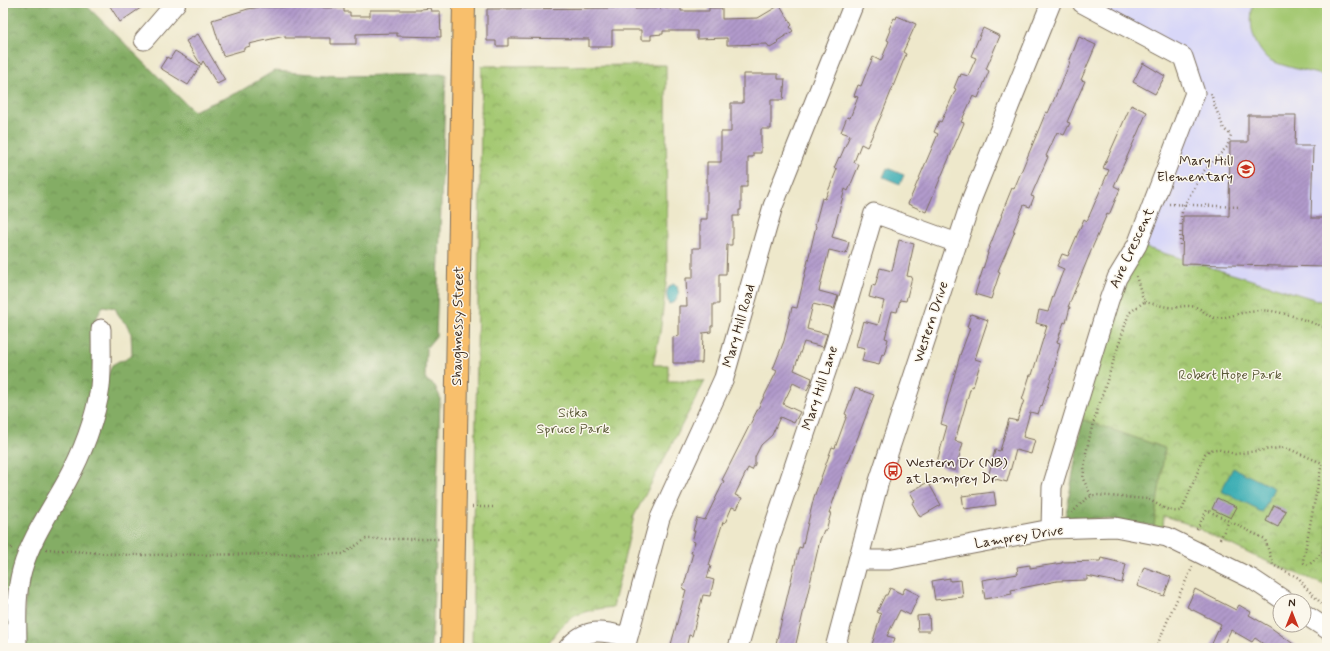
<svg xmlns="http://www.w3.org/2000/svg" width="1330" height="651" viewBox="0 0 1330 651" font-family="Mynerve,sans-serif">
	<defs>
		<pattern id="forest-crowns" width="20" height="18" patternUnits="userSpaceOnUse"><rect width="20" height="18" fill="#84ad65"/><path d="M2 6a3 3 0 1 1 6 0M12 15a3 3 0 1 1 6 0" fill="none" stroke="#6d8d53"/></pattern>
		<pattern id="park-crowns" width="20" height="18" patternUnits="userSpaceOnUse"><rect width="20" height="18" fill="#a5c973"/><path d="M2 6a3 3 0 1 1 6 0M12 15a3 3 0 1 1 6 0" fill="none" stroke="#88a35e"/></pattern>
		<pattern id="building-hatch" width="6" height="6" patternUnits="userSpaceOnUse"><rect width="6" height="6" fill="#b19acb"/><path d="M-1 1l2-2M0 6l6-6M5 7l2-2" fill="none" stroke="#917ea4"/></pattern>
	</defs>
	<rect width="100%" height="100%" fill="#fbf7ec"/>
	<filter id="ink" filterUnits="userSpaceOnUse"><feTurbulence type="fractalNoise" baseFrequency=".025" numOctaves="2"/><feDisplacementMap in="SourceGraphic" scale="8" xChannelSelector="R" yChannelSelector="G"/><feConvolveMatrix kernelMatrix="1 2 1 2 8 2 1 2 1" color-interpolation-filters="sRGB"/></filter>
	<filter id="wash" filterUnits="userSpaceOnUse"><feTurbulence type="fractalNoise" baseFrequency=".012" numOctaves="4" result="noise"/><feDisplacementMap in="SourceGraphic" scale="16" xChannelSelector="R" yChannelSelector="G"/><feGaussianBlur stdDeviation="0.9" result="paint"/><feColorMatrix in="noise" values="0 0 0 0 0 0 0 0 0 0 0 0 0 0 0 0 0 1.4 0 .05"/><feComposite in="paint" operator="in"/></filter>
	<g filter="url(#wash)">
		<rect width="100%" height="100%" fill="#eee8cb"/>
		<path fill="#d8d7f8" d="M1083 3H1327V303L1137 245 1195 92 1183 57Z"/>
		<path fill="url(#forest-crowns)" stroke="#606c42" d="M3 3H84L193 111 237 93 274 71 339 76 446 74 436 336 426 348 425 379 435 386 440 397 433 620 431 648H23L26 576 112 365 119 361 125 360 132 354 131 333 127 325 120 318 115 308 103 306 97 317 93 329 95 386 74 450 36 524 11 648H3Z
			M1082 419 1165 448 1154 526 1100 518 1065 521Z"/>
		<path fill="url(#park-crowns)" stroke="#707a48" d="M666 65 667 276 660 333 653 365H668V381H705L634 516 613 607C575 611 566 617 545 648H472L482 66Z
			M1137 245 1327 303V586L1252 555 1191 525 1164 516 1163 527 1154 526 1165 448 1073 416Z"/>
		<path fill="#a5c973" stroke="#707a48" d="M1253 3H1327V76C1314 73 1275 65 1267 58 1265 57 1263 53 1261 51 1250 35 1250 21 1253 3Z"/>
		<path fill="#3badb4" stroke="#3b6c69" d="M887 168 904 175 900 184 883 177Z
			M673 284 677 286 679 294 675 302 669 304C666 297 665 288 673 284Z
			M1233 468 1274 488 1262 513 1257 511 1258 509 1221 491Z"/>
		<g id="blocks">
			<path fill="url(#building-hatch)" d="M108 3H148L120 22Z
				M615 5H635V9L681 8V11H709V8H722V19L758 18 780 5 792 25 790 27 793 31 777 41 779 43 770 48 767 44 727 45V38L697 39V31H663V34L651 35V40H641V30H612V47H589V39L508 38V46H496V41H487V9L615 8Z
				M260 7 344 8V12H350V16H370V10H421V9L430 8 431 11H440L441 37 397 36V33L356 34V44H331V38H285V36L249 44 250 46 244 48V50L223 56 212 20 248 9Z
				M897 16 916 24 903 52 906 54 882 114 867 147 861 144 854 162 859 165 848 191 845 189 832 237 849 242 846 254 829 250 819 291 838 296 834 309 813 304 807 329 827 334 823 347 804 342 794 370 812 378 811 382 807 390 793 383 783 404 800 412 794 423 780 417 772 435 761 445 755 457V464L752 470 748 468 735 495 742 498 737 509 732 507 725 523 723 522 709 565 711 566 707 578 714 580 710 596 703 595 692 636 689 635 686 648H670L686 590 683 589 693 553H691L695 542 692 541 695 531H693L697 518 705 520 724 481 722 480 777 371 773 369 784 341 792 307 797 308 816 226 815 225 822 198 825 199 837 169 834 168 839 157 840 158 850 135 841 132 847 117 850 118 858 97 854 96 858 85 861 86 873 57 881 61 889 41 887 40 891 30 889 29 894 18 896 19Z
				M983 28 1000 36 986 69 989 71 978 98 973 96 961 122 964 123 953 149 926 212 908 204 938 134 934 132 939 121 941 122 956 89 954 88 959 76 960 77 961 74 968 76 976 58 971 56Z
				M198 34 225 80 217 84 203 61 201 65 186 41Z
				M1079 37 1096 45 1081 80 1085 81 1067 122 1070 123 1064 135 1057 132 1046 156 1048 157 1031 196 1034 197 1030 207 1024 205 1013 231H1015L998 271 1000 272 991 299 975 294 988 253H987L1002 215H1001L1012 188 1014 189 1046 112 1048 113 1070 63 1069 62Z
				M175 51 200 66 188 85 160 68 167 57 170 59Z
				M1143 63 1165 76 1155 94 1133 82Z
				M743 74H778V79H785L783 100H771V129H761V153H753V157H748V181H747V187H741V210H739V216H733V239H732V245H727L726 274H719V304H713V326H711V332L703 333 702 363H673V337L679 336V306H687L686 278H693V248H700V219H707V162H721V132H731V103H743Z
				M1131 105 1147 112 1114 186 1120 189 1109 215 1107 214 1093 246 1068 307H1070L1066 323 1064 322 1057 342 1060 343 1055 362H1056L1042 406 1041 405 1038 414 1030 412 1023 437 1035 440 1031 454 1016 450 1007 482 988 477 995 450 1000 451 1009 419 1017 421 1024 400H1022L1030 375H1032L1047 326 1036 323 1039 310 1048 312 1053 296 1064 269 1057 266 1062 254 1068 256 1084 219 1087 221 1109 170 1103 168Z
				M1248 115H1296L1295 146H1313L1311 218H1327V267L1182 264 1183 216H1229L1230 142H1248Z
				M899 240 914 244 907 276 912 277 906 301 900 300 897 312 892 311 885 338 888 339 884 355 882 354 879 365 862 361 865 348 856 346 863 321 878 325 884 301 869 297 872 285 875 286 880 268 892 271Z
				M971 314 988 320 975 359 981 361 973 387 971 386 955 441 963 443 955 471 936 465 947 426 941 424 960 355 970 328 967 327Z
				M855 388 874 395 848 463 847 462 829 513H831L826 530H824L820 540 795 648H775L799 547 802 548 814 497 832 447 835 448 847 415 845 414Z
				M928 482 941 505 920 517 912 503 915 501 910 492Z
				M994 492 996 505 964 509 962 496Z
				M1217 498 1237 507 1231 518 1212 509Z
				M1274 505 1286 511 1278 527 1266 521Z
				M1101 558 1126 564 1122 583 1087 576V580L1057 581 1011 590 1012 594 985 599 982 580 1018 574 1017 567 1030 565V568L1062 563V562L1100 561Z
				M1144 567 1171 577 1164 596 1137 586Z
				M950 578V581L961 580 963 597 935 600 932 581Z
				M890 588 902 594 905 588 919 595 910 615 900 610 887 636 895 638 892 648H871L881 614 877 612 885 595H887Z
				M1195 589 1236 610 1239 605 1251 612 1249 615 1270 627 1299 648H1269L1255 638 1252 642 1231 630 1222 648H1210L1221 624 1187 607Z
				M929 615 930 631H918L917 616Z"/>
		</g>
	</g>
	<g filter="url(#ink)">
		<use href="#blocks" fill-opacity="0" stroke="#7a6c5b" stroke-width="1"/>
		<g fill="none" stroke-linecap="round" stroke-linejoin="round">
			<g stroke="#7a6c5b" stroke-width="21">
				<path id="minor" d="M144 40 176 3
					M1051 529 1052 487 1109 300 1117 278 1137 245 1195 93 1183 57 1082 3
					M858 560H889L1051 529 1115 527 1167 537 1252 579 1285 601
					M1304 614 1327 629
					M17 648C17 622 15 595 22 570 31 538 51 510 67 481 82 454 96 418 100 387 102 368 101 348 101 329
					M568 648C586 626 603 631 628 637
					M625 648 660 518 724 378 773 206 854 3
					M738 648 768 544 835 345 874 213 957 243
					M835 648 879 481 972 198 1051 3"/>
			</g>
			<g stroke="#7a6c5b" stroke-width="24">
				<path id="major" d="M452 648 464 3"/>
			</g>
			<path stroke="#7a6c5b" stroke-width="2.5" stroke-dasharray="1 3" stroke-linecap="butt" d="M1169 204 1240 207
				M1180 245 1181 216 1184 205 1204 171 1227 147 1231 135 1224 129 1214 104 1211 93
				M1136 276 1144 302C1152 303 1160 306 1168 307 1180 309 1185 303 1198 308 1205 311 1209 318 1217 318 1228 318 1239 313 1250 311 1276 307 1303 320 1327 328
				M1091 495 1083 479 1086 453 1092 427 1129 313 1144 302
				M472 507H493
				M1072 513C1079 506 1086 496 1096 495L1147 499C1158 503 1169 515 1182 510L1205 454 1210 450 1217 449 1235 454 1279 448 1289 449 1322 463 1303 561 1304 563 1308 565 1311 563 1327 548
				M1197 529 1207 510 1265 539 1273 565 1299 578 1306 588 1325 607
				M1220 539 1229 521
				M3 548H13
				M46 549 128 555 343 554 366 539H439
				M1156 648 1172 610 1193 566"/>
			<use href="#minor" stroke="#fff" stroke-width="19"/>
			<use href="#major" stroke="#f8bf6c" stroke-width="22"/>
		</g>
	</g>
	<defs>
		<g id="school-ring" transform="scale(0.9)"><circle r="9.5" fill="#fbf7ec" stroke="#c8321e" stroke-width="1.5"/><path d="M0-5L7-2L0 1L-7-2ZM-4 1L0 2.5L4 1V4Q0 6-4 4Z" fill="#c8321e"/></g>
		<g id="bus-ring" transform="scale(0.9)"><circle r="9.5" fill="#fbf7ec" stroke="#c8321e" stroke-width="1.5"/><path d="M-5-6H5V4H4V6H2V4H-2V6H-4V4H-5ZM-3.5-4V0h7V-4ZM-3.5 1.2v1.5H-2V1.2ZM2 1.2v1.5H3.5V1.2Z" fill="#c8321e"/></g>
	</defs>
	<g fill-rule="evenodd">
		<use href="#school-ring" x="1246" y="169"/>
		<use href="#bus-ring" x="893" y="471"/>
	</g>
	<g text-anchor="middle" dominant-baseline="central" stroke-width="3" stroke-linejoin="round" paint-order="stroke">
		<g font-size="14" fill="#3b2a1e" stroke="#fbf7ec" text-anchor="end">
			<text x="1233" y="161">Mary Hill<tspan x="1233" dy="16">Elementary</tspan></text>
			<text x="906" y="463" text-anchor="start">Western Dr (NB)<tspan x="906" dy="16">at Lamprey Dr</tspan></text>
		</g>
		<g font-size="14" fill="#3b2a1e" stroke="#fbf7ec">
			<text transform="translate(1132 248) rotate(-65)">Aire Crescent</text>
			<text transform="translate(931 322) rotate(-72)">Western Drive</text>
			<text transform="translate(458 326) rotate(-89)">Shaughnessy Street</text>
			<text transform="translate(739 326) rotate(-74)">Mary Hill Road</text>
			<text transform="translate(820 388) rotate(-72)">Mary Hill Lane</text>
			<text transform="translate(1019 537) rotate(-9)">Lamprey Drive</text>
		</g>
		<g font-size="14" fill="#5b5a38" stroke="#fbf7ec">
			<text x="1230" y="375">Robert Hope Park</text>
			<text x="573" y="413">Sitka<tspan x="573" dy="16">Spruce Park</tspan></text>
		</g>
	</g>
	<rect width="1330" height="651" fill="none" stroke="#fbf7ec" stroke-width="16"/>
	<g transform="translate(1292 613)"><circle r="19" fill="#fbf7ec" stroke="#aea59a"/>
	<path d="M0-3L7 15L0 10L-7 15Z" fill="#c8321e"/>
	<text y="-6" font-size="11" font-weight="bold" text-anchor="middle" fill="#3b2a1e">N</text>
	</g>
</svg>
